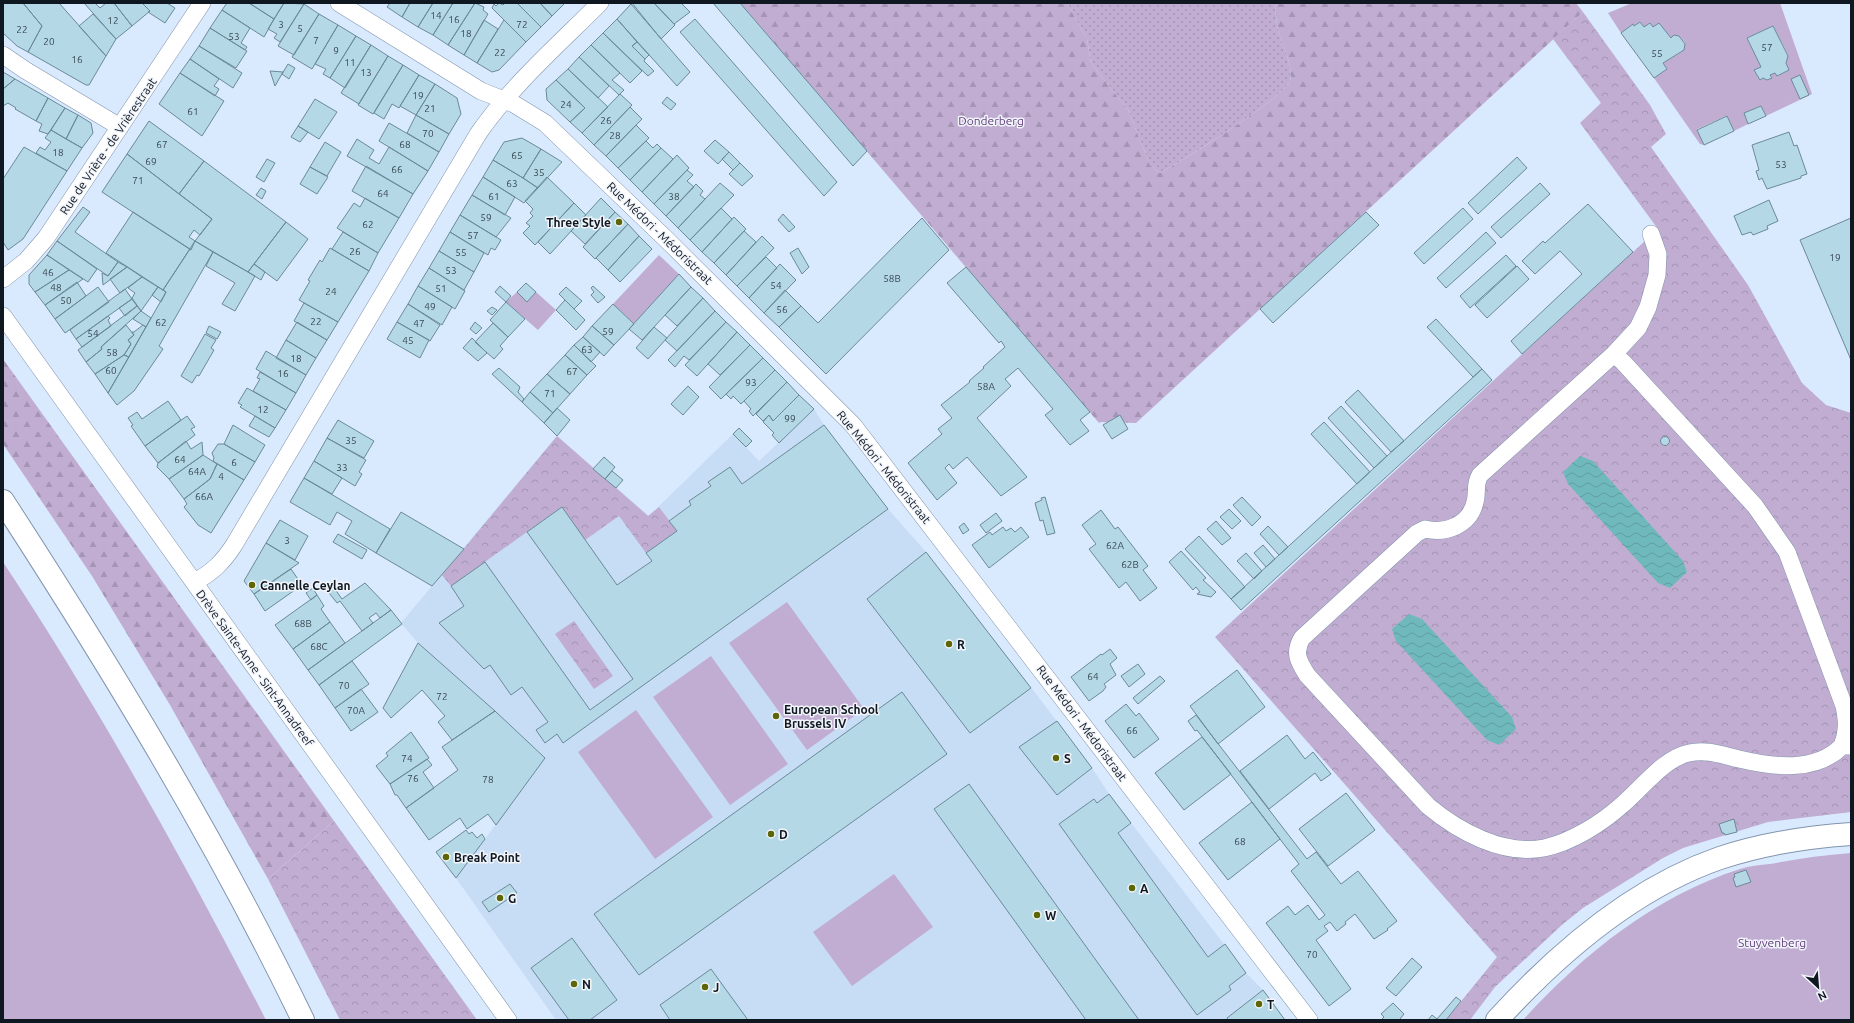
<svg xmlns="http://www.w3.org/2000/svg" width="1854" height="1023" viewBox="0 0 1854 1023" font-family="Ubuntu,sans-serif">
	<defs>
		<pattern id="grass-dots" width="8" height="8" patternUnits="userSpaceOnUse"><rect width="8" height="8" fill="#c1add2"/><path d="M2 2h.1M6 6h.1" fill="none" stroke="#a594b4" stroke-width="1.8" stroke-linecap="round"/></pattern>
		<pattern id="forest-firs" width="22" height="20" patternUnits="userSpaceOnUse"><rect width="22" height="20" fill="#c1add2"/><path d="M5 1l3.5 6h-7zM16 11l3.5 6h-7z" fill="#a594b4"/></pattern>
		<pattern id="park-crowns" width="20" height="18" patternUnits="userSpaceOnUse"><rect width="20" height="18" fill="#c1add2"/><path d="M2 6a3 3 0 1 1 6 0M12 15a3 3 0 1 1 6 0" fill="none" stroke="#a594b4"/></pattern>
		<pattern id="water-waves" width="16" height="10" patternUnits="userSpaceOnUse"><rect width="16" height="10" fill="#6fb8bb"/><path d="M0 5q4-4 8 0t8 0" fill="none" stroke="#5f9da0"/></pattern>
	</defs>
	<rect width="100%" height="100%" fill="#d9e9fe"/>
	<path fill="#c7dcf5" d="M814 409 824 425 888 509 926 552 1040 699 1092 768 1109 794 1246 973 1263 990 1285 1020H556L456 878 545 758 418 643 401 623 557 436 649 516 733 434 759 461Z"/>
	<path fill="url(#grass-dots)" d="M1067 3H1275C1276 12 1276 22 1278 30 1282 43 1294 68 1290 81 1283 98 1181 162 1160 173L1150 165 1128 110 1091 63 1087 39Z"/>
	<path fill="url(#forest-firs)" d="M740 3H1067L1087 39 1091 63 1128 110 1150 165 1160 173C1181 162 1283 98 1290 81 1294 68 1282 43 1278 30 1276 22 1276 12 1275 3H1576L1583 12 1136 423 1101 422 1099 423Z
		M3 359 334 821 268 879 170 705 92 576 3 444Z"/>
	<path fill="url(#park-crowns)" d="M1583 12 1650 105 1666 134 1651 147 1748 285 1802 383 1826 405 1851 413V812L1768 822 1683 848 1663 858 1583 908 1563 924 1495 987 1470 1020H1446L1497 957 1215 637 1658 229 1580 123 1601 103 1553 39Z
		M557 436 648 516 659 507 677 531 646 553 619 516 585 540 562 507 451 586 442 575Z
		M574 621 613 676 594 689 555 634Z
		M334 821 477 1020H340L268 879Z"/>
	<path fill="#c1add2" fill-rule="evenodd" d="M1632 3H1780L1812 94 1766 116 1761 106 1744 113 1748 124 1734 131 1726 116 1697 129 1704 145 1700 144 1654 78 1667 69 1663 63 1684 50 1685 43 1679 36 1674 35 1671 38 1659 23 1653 27 1650 23 1644 27 1640 22 1634 26 1633 24 1621 33 1608 13ZM1773 26 1788 55 1786 63 1789 70 1777 76 1775 73 1770 75 1772 78 1767 80 1763 78 1760 80 1754 70 1761 67 1747 38Z
		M659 255 679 274 634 324 613 304Z
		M517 292 527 302 536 292 556 310 538 330 506 302Z
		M3 562C100 709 185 863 266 1020H3Z
		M787 602 864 709 807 750 729 643Z
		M711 656 788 764 730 805 653 697Z
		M636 710 713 817 655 859 578 752Z
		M1851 853V1020H1523C1582 955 1655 896 1740 869 1749 866 1760 865 1770 864 1797 859 1823 855 1851 853Z
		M894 874 933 927 852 986 813 932Z"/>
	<path fill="url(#water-waves)" d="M1580 456 1593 461 1683 561 1687 572 1670 588 1658 583 1568 484 1563 472Z
		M1409 614 1422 619 1512 717 1516 729 1499 745 1487 740 1396 641 1392 629Z"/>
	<path fill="#b5d8e7" stroke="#6a8a98" d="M3 3H23L42 26 28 52 17 46 3 33Z
		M23 3H59L106 56 89 85H86L28 52 42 26Z
		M84 3H95L100 8 106 3H114L132 26 116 39Z
		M114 3H142L150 11 132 26Z
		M142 3H167L175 8 165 23 148 12 150 11Z
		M227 3H249L274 19 264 37 222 10Z
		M249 3H284L274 19Z
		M284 3 304 4 280 42 274 38 277 34 268 29Z
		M390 3H410L402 17 387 7Z
		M410 3H433L418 27 402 17Z
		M433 3H453L433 35 418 27Z
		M453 3H475L448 45 433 35Z
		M475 3 484 7 483 10 488 14 464 55 448 45Z
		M499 3 503 5 505 3H517L541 27 526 42 492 8 494 4 496 6Z
		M517 3H540L552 16 541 27Z
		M540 3H565L552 16Z
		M632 3H654L675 25 661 39Z
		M654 3H681L690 12 674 24Z
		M713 3H740L867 151 853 166Z
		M304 4 319 14 294 55 278 46Z
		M631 4 690 72 677 86 617 19Z
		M222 10 250 28 241 43 247 47 245 50 210 28Z
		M93 14 116 39 106 56 79 26Z
		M319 14 338 25 312 69 292 57Z
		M617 19 637 42 632 46 645 59 644 61 654 71 648 76 603 33Z
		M695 19 837 182 824 196 680 32Z
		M484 20 498 29 477 63 464 55Z
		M504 20 526 42 499 70 492 72 477 63Z
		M1640 22 1644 27 1650 23 1653 27 1659 23 1671 38 1674 35 1679 36 1685 44 1684 50 1663 63 1667 69 1654 78 1621 33 1633 24 1634 26Z
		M338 25 356 36 330 78 323 74 326 69 315 64Z
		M1773 26 1788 56 1786 63 1789 70 1777 76 1775 73 1770 75 1772 78 1767 80 1763 78 1760 80 1754 70 1761 67 1747 38Z
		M210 28 247 51 236 68 199 46Z
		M603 33 642 71 630 83 591 45Z
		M356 36 371 45 345 88 330 78Z
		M637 42 649 55 645 59 632 46Z
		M371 45 388 56 359 104 341 93Z
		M591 45 620 73 612 80 624 90 619 95 579 57Z
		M199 46 242 73 233 88 190 59Z
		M388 56 403 65 373 114 358 105Z
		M579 57 609 86 598 98 568 69Z
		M190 59 219 79 214 86 219 89 215 96 180 73Z
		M288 64 295 68 289 79 282 74Z
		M403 65 419 75 399 108 392 104 384 119 374 113Z
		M568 69 608 107 582 133 570 122 585 108 556 80Z
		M270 71 283 72 275 86Z
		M3 72 15 79 3 89Z
		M180 73 224 101 202 136 159 104Z
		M419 75 435 84 416 115 400 106Z
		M1800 75 1809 95 1800 99 1791 79Z
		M15 79 48 98 36 121 15 109 16 108 8 103 3 106V89Z
		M556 80 585 108 570 122 547 100 546 89Z
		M435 84 457 98 461 114 449 134 416 115Z
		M620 94 632 105 594 145 582 133Z
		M667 97 676 104 671 110 662 103Z
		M48 98 65 108 48 134 39 131 42 124 36 121Z
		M315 99 337 112 319 139 298 126Z
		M1761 106 1766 116 1748 124 1744 113Z
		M630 107 642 119 606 156 594 145Z
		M65 108 78 115 66 139 51 130Z
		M78 115 91 123 93 133 82 148 66 139Z
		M416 115 449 134 439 152 407 133Z
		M1727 116 1734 131 1704 145 1697 130Z
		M149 121 204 161 179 194 127 154Z
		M389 123 439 152 428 171 379 141Z
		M636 125 649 138 618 168 606 156Z
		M298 126 308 132 300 142 291 137Z
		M51 130 82 148 67 171 36 153 40 147 45 150 51 142 45 138Z
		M1789 132 1794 146 1797 145 1807 174 1801 176V178L1767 189 1762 178 1759 180 1756 171 1759 170 1752 145Z
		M522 138 541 149 523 178 493 160 504 142Z
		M357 139 374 150 369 158 379 164 389 147 428 171 413 194 347 156Z
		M715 140 729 152 718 164 704 151Z
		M646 141 653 148 657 144 661 148 630 180 618 168Z
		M325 142 341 152 327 176 310 167Z
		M24 147 67 171 23 239 8 250 3 242V179Z
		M661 148 673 159 642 192 630 180Z
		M541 149 562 162 538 188 523 178Z
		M729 152 740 163 733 170 722 159Z
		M127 154 212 219 200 235 194 230 189 237 195 241 191 250 102 192Z
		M677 155 689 168 654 204 642 192Z
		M1517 157 1527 168 1478 214 1468 203Z
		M267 159 275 163 264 182 256 177Z
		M493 160 523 178 538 188 524 203 483 177Z
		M204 161 286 222 248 272 195 241 212 219 179 194Z
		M740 163 753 176 742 186 729 174Z
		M366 166 413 194 399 218 352 191Z
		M310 167 328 177 317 194 300 184Z
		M687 170 693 175 687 181 694 187 666 216 654 204Z
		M483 177 515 197 505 215 472 195Z
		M547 177 574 203 535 245 523 233 530 226 526 223 533 216 530 213 533 209 525 201Z
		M720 183 734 195 690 240 678 228Z
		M1540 183 1550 194 1501 238 1491 227Z
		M696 184 703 191 700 195 705 199 678 228 666 216Z
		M261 188 266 191 262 199 256 195Z
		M472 195 511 218 496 237 460 215Z
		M365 198 399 218 378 253 337 228 354 203 360 207Z
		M601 198 615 212 585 244 571 231Z
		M1769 200 1778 221 1767 226 1768 229 1753 235 1751 232 1742 235 1734 216Z
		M574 203 586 215 550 254 538 242Z
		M1588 204 1633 252 1522 354 1511 341 1582 274 1560 251 1535 274 1522 261 1543 241 1545 243Z
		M83 207 90 212 75 232 118 262 108 276 57 241Z
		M721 208 732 219 702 252 690 240Z
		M1463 208 1473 219 1424 264 1414 253Z
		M133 212 190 249 163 290 106 253Z
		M615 212 628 224 595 259 583 247Z
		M1366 212 1379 225 1273 323 1260 309Z
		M783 214 795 227 789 232 778 220Z
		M460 215 501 240 495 250 491 248 488 255 450 232Z
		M734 217 746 229 714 263 702 252Z
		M922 218 949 250 826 374 779 327 801 306 818 323Z
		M1851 218V360L1800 240Z
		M286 222 308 239 277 281 254 264Z
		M628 224 639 236 608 270 596 258Z
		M744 231 756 242 726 275 714 263Z
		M343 232 378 253 369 271 332 249Z
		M450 232 484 253 474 272 439 251Z
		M1486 232 1496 243 1446 288 1437 278Z
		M639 236 652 249 620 282 608 270Z
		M762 236 774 248 737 286 726 275Z
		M57 241 97 269 88 282 47 255Z
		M195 241 213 252 159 346 163 349 134 391 117 405 108 393 166 292 163 290Z
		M330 248 369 271 338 322 299 300 310 281 308 280 320 260 322 262Z
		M798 248 809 267 802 274 790 253Z
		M439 251 474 272 464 290 429 268Z
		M213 252 255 276 235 311 222 304 235 283 206 266Z
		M47 255 69 270 35 292 29 284V275Z
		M1506 255 1516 266 1470 308 1460 296Z
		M766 257 777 268 749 298 737 286Z
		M118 262 127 267 103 285 102 273 108 276Z
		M254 264 265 272 261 280 248 272Z
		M780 264 796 280 764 313 749 298Z
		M1517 266 1529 279 1487 318 1475 305Z
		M127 267 142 277 120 293 110 279Z
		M966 267 1090 412 1080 420 1089 431 1070 445 1045 415 1053 409 1018 368 1005 379 1011 386 977 418 1027 477 1001 496 967 457 953 469 949 464 945 468 957 483 937 500 908 463 942 434 938 429 952 418 941 405 970 382 969 381 984 368 983 367 1005 347 1001 341 999 343 947 283Z
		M429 268 465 291 455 309 418 286Z
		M69 270 83 279 45 305 35 292Z
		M679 274 691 287 642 340 629 329Z
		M142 277 158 287 141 311 132 298 135 293 128 288Z
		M77 282 86 296 55 319 45 305Z
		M526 283 536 292 527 302 517 292Z
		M418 286 452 307 442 325 408 304Z
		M500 286 511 296 506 302 495 292Z
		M593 286 605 297 598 303 591 295 594 292 591 288Z
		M98 287 109 302 65 333 55 319Z
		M158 287 166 292 161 302 152 295Z
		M566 287 582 301 574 309 559 294Z
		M691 287 703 298 677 326 665 315Z
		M125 289 132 299 76 339 70 330Z
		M785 290 801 306 779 327 764 313Z
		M703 298 715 311 677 351 665 340Z
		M132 299 137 306 125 316 119 308Z
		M565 300 585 320 576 330 556 310Z
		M506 302 525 319 508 337 490 320Z
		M304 303 338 322 327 340 294 321Z
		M408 304 440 325 430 341 397 322Z
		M613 304 634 324 614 345 592 326Z
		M137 306 141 311 101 347 102 349 86 362 78 350Z
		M492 307 497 310 492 315 487 311Z
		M141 311 151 318 146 327 133 319Z
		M715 311 726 322 689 360 684 356 675 367 668 360Z
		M108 316 110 318 108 320 111 326 82 347 76 339Z
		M1436 319 1482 369 1473 377 1427 327Z
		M297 322 327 340 316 358 286 340Z
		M397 322 429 340 420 358 387 339Z
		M475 322 482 328 476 334 470 329Z
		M726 322 737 332 697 376 685 365Z
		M493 323 508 337 500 346 503 349 494 359 475 342Z
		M126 325 134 335 128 340 131 344 124 355 95 374 86 362 102 349 101 347Z
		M143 325 146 327 129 357 124 355 131 344 128 340 134 335 132 332H134Z
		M209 326 221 332 217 339 206 333Z
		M592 326 614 345 604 356 583 337Z
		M654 327 667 338 648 359 636 348Z
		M737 332 750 345 720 375 708 364Z
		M205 334 216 340 211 348 214 350 199 376 197 375 192 383 181 376Z
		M583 337 600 352 591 362 574 345Z
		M472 338 487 353 478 361 463 348Z
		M286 340 316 358 306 375 276 358Z
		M574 345 596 366 587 375 565 355Z
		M750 345 763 358 721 399 709 387Z
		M266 351 306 375 296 393 256 369Z
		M124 355 129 357 108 393 95 374Z
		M565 355 587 375 570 394 547 374Z
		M763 358 775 370 741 404 733 396 731 399 726 394Z
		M499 368 520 387 518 392 524 399 522 402 492 374Z
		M1482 369 1492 380 1241 610 1231 599Z
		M775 370 787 382 753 416 749 411 751 409 744 401Z
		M260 372 296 393 286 410 253 391 260 379 257 378Z
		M547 374 570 394 553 413 530 392Z
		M787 382 799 395 773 421 769 415 763 421 756 414Z
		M688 386 699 397 683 415 671 404Z
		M247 388 286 410 275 428 240 407 242 405 238 403Z
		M1358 390 1404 441 1391 452 1345 402Z
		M530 392 553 413 544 423 522 402Z
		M799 395 814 409 779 443 772 435 774 433 763 422 769 415 773 421Z
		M168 401 181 420 145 446 131 426 133 425 128 418 137 412 142 419Z
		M1341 406 1387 456 1374 468 1328 418Z
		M557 408 570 420 557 436 544 423Z
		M1120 415 1128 429 1112 439 1103 425Z
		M187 416 195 427 191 429 195 435 158 463 145 446Z
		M255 416 275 428 269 437 249 426Z
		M338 420 374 441 364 458 327 438Z
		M1324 422 1370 472 1357 484 1311 434Z
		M233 425 265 445 255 462 224 444Z
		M824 425 888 509 563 743 557 734 545 743 536 730 548 722 522 687 511 695 490 665 484 669 439 623 464 606 451 586 485 562 590 710 633 679 527 532 562 507 617 585 652 561 646 553 677 531 669 521 691 505 689 501 711 486 708 482 730 467 742 484Z
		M739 428 752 441 746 447 733 434Z
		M1660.5 441a4.5 4.5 0 1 1 9 0a4.5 4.5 0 1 1-9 0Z
		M327 438 366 460 359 472 362 474 355 486 314 461Z
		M186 441 191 449 202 442 203 455 169 479 157 467 158 463Z
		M218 444H224L255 462 244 480 213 461 214 458 212 453Z
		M203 455 217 464 210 479 184 499 169 479Z
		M604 457 615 467 605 479 593 469Z
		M314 461 342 478 332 494 304 478Z
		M217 464 244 480 211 533 198 525 184 507 187 504 184 499 210 479Z
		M612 471 623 480 616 488 605 479Z
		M304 478 390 529 376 553 345 534 352 521 337 512 330 525 290 502Z
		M1045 497 1055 533 1047 535 1043 520 1040 521 1035 503 1042 500 1041 498Z
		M1242 497 1261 517 1252 526 1233 505Z
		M1229 509 1241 521 1232 529 1220 517Z
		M1101 510 1115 529 1118 527 1148 566 1143 570 1157 588 1140 601 1126 582 1119 588 1089 549 1096 544 1082 525Z
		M401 512 464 549 432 586 376 553Z
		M996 513 1002 521 986 533 980 525Z
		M280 520 308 536 295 560 266 543Z
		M1216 521 1231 538 1222 545 1207 529Z
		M964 523 969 530 963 534 959 527Z
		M1268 526 1288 547 1279 555 1260 534Z
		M1003 527 1006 531 1011 528 1015 532 1021 527 1029 537 989 568 972 545 990 532 992 535Z
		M338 534 367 550 362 559 333 542Z
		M1199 536 1245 587 1231 599 1185 549Z
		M266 543 299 563 254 594 244 581Z
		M1263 545 1275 559 1266 567 1254 553Z
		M1181 551 1206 578 1203 580 1216 592 1211 597 1197 594 1200 592 1196 587 1193 590 1169 562Z
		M926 552 1031 688 970 733 867 599Z
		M1246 553 1262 571 1254 579 1237 561Z
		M291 569 302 585 265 611 254 594Z
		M365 583 391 610 380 618 376 613 369 618 373 623 362 631 340 601 337 603 326 589 332 585 342 599Z
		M313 588 317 595 311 600 306 593Z
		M317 595 324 606 321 609 330 622 293 649 275 625Z
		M391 610 402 624 319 685 308 670Z
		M330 622 345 643 308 670 293 649Z
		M418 643 495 711 452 740 438 722 445 716 422 690 391 718 383 708Z
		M1110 649 1117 658 1110 664 1116 675 1104 684 1106 687 1103 691 1089 701 1071 677 1101 654 1102 655Z
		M352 661 369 684 335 708 319 685Z
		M1138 664 1145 674 1129 687 1121 676Z
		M1237 670 1265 707 1218 744 1190 706Z
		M1160 676 1165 681 1138 704 1133 698Z
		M361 689 378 712 351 731 335 708Z
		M902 692 947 754 639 975 594 914Z
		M1126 704 1136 716 1139 713 1159 739 1134 758 1105 721Z
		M495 711 545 758 496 825 488 814 467 829 460 818 429 840 406 808 458 770 442 747Z
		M1196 715 1307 859 1316 852 1341 884 1358 871 1397 921 1387 929 1388 930 1374 939 1355 914 1345 922 1346 924 1337 931 1330 922 1324 926 1328 931 1316 940 1351 989 1329 1006 1266 923 1288 906 1295 915 1308 905 1319 920 1325 915 1291 871 1299 864 1197 730 1195 731 1188 721Z
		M1057 721 1092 768 1057 795 1019 747Z
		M411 732 429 758 390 784 376 766 388 756 386 753Z
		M1287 735 1305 759 1313 752 1331 774 1321 781 1315 773 1269 809 1240 771Z
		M1202 737 1231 774 1184 810 1155 773Z
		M427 759 432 765 423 772 434 788 406 808 397 795H395L390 784Z
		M969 784 1139 1020H1086L934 809Z
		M1346 793 1375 830 1328 866 1299 829Z
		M1109 794 1131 823 1118 833 1208 957 1225 944 1246 973 1229 986 1231 990 1197 1015 1059 824 1094 799 1097 803Z
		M1252 802 1280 839 1228 880 1199 843Z
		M1734 819 1737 832 1725 835 1724 833H1722L1719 824Z
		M466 830 469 834 472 832 477 838 482 834 485 839 456 878 436 852Z
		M1746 870 1751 882 1736 887 1733 878 1735 877 1734 874Z
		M510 884 517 893 489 912 482 902Z
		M572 938 617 1000 590 1020H569L531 968Z
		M1412 958 1422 967 1396 996 1386 988Z
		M711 969 748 1020H670L660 1005Z
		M1263 990 1285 1020H1228L1227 1018Z
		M1456 997 1461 1001 1446 1020H1428L1432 1015 1437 1019Z
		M1393 1003 1404 1014 1400 1019 1401 1020H1381L1384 1017 1381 1014Z"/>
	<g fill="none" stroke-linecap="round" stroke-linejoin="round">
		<g stroke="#8194ad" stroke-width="18">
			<path id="street" d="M339 3 481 91 514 104 545 123 667 240 853 425 1309 1020
				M3 55 25 70 120 127
				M1651 234 1658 254 1657 275 1648 307 1638 328 1614 354 1480 475C1474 485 1478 492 1475 502 1470 525 1446 534 1425 529L1417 533 1302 638C1293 653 1299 662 1307 675L1428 806C1458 831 1503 856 1544 848 1572 842 1602 823 1623 804 1642 788 1664 758 1689 753 1706 749 1722 755 1739 759 1773 767 1816 773 1842 746H1851
				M3 279 26 261 46 238 202 3
				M3 316 508 1020
				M1614 354 1623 362 1755 506 1787 552 1844 706C1847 720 1848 732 1842 746
				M194 582C212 573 223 562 234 545L478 134C512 85 558 45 600 3"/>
		</g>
		<g stroke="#8194ad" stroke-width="24">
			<path id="secondary" d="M3 501C112 669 216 840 303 1020
				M1497 1020C1558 953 1633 888 1720 858 1762 844 1807 837 1851 834"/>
		</g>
		<use href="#street" stroke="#fff" stroke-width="17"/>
		<use href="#secondary" stroke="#fff" stroke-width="22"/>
	</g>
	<g fill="#5d6607" stroke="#f1f5fb" stroke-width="1.5">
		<circle cx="619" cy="222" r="4"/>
		<circle cx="252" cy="585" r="4"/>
		<circle cx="949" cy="644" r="4"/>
		<circle cx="776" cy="716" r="4"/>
		<circle cx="1056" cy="758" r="4"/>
		<circle cx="771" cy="834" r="4"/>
		<circle cx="446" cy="857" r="4"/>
		<circle cx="1132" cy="888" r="4"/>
		<circle cx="500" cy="898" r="4"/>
		<circle cx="1037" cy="915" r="4"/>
		<circle cx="574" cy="984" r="4"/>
		<circle cx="705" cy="987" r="4"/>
		<circle cx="1259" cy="1004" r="4"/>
	</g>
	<g text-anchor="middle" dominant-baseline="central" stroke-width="3" stroke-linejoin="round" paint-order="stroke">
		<g font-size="10" fill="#384752">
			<text x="436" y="15">14</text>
			<text x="454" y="19">16</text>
			<text x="113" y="20">12</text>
			<text x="281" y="24">3</text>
			<text x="522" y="24">72</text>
			<text x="300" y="28">5</text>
			<text x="22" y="29">22</text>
			<text x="466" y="33">18</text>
			<text x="234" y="36">53</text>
			<text x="316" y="40">7</text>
			<text x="49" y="41">20</text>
			<text x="1767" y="47">57</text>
			<text x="336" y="50">9</text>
			<text x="500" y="52">22</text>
			<text x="1657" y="53">55</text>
			<text x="77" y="59">16</text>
			<text x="350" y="62">11</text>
			<text x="366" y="72">13</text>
			<text x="418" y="95">19</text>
			<text x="566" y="104">24</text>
			<text x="430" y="108">21</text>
			<text x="193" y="111">61</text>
			<text x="606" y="120">26</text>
			<text x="428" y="133">70</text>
			<text x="615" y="135">28</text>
			<text x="162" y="144">67</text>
			<text x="405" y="144">68</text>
			<text x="58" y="152">18</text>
			<text x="517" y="155">65</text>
			<text x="151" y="161">69</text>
			<text x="1781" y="164">53</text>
			<text x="397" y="169">66</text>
			<text x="539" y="172">35</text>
			<text x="138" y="180">71</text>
			<text x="512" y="183">63</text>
			<text x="383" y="193">64</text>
			<text x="494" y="196">61</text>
			<text x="674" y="196">38</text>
			<text x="486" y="217">59</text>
			<text x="368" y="224">62</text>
			<text x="473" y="235">57</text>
			<text x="355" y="251">26</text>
			<text x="461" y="252">55</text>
			<text x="1835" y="257">19</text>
			<text x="451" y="270">53</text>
			<text x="48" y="272">46</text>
			<text x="892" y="278">58B</text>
			<text x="776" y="285">54</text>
			<text x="56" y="287">48</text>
			<text x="441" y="288">51</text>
			<text x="331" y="291">24</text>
			<text x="66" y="300">50</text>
			<text x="430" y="306">49</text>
			<text x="782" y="309">56</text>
			<text x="316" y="321">22</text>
			<text x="161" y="322">62</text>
			<text x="419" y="323">47</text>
			<text x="608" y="331">59</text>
			<text x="93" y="333">54</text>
			<text x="408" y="340">45</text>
			<text x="587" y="349">63</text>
			<text x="112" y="352">58</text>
			<text x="296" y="358">18</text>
			<text x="111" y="370">60</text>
			<text x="572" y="371">67</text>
			<text x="283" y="373">16</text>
			<text x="751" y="382">93</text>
			<text x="986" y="386">58A</text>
			<text x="550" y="393">71</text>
			<text x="263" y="409">12</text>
			<text x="790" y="418">99</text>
			<text x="351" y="440">35</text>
			<text x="180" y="459">64</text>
			<text x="234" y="462">6</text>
			<text x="342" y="467">33</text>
			<text x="197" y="471">64A</text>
			<text x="221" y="476">4</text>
			<text x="204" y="496">66A</text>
			<text x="287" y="540">3</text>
			<text x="1115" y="545">62A</text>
			<text x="1130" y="564">62B</text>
			<text x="303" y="623">68B</text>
			<text x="319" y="646">68C</text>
			<text x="1093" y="676">64</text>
			<text x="344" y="685">70</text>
			<text x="442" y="696">72</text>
			<text x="356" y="710">70A</text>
			<text x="1132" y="730">66</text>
			<text x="407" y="758">74</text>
			<text x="413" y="778">76</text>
			<text x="488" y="779">78</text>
			<text x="1240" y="841">68</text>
			<text x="1312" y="954">70</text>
		</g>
		<g font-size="12" fill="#613e7a" stroke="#f1f5fb">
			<text x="991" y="120">Donderberg</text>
			<text x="1772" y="942">Stuyvenberg</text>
		</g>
		<g font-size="12" fill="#0f1720" stroke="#f1f5fb">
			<text transform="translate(108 146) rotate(-56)">Rue de Vrière - de Vrièrestraat</text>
			<text transform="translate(660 233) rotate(44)">Rue Médori - Médoristraat</text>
			<text transform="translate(884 467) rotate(51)">Rue Médori - Médoristraat</text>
			<text transform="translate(255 668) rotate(54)">Drève Sainte-Anne - Sint-Annadreef</text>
			<text transform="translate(1082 723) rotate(53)">Rue Médori - Médoristraat</text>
		</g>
		<g font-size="12" font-weight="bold" fill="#0f1720" stroke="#f1f5fb" text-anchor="start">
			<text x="611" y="222" text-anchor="end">Three Style</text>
			<text x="260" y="585">Cannelle Ceylan</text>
			<text x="957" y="644">R</text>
			<text x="784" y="709">European School<tspan x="784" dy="14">Brussels IV</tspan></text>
			<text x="1064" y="758">S</text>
			<text x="779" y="834">D</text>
			<text x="454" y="857">Break Point</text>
			<text x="1140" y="888">A</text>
			<text x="508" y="898">G</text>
			<text x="1045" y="915">W</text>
			<text x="582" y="984">N</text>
			<text x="713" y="987">J</text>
			<text x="1267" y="1004">T</text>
		</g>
	</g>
	<rect width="1854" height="1023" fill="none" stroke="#0f1720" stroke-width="8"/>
	<g transform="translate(1818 987) rotate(154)" stroke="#f1f5fb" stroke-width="3" paint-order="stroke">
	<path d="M0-3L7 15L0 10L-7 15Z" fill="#0f1720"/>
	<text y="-6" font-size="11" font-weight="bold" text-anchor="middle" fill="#0f1720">N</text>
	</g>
</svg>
